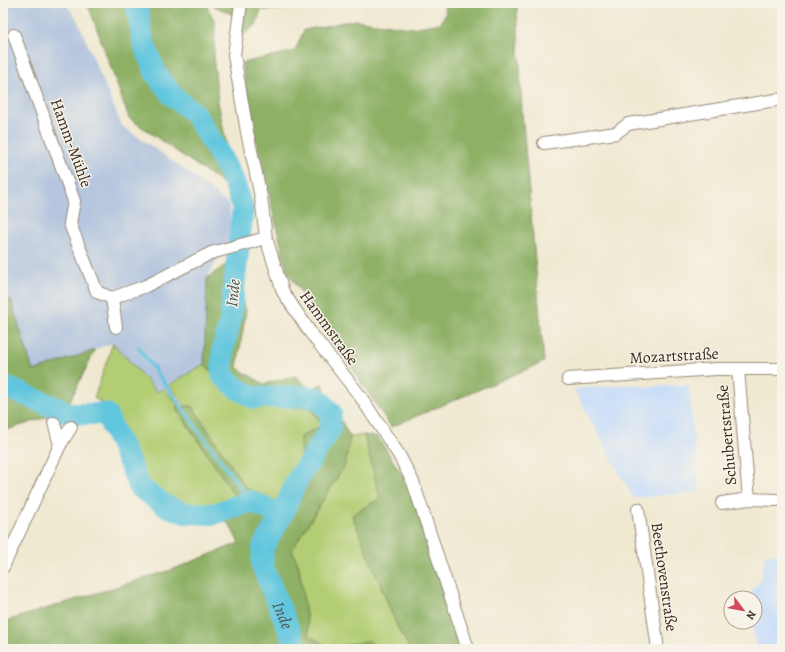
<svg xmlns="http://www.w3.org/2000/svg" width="785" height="652" viewBox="0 0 785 652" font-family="Alegreya,serif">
	<rect width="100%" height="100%" fill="#f7f3e8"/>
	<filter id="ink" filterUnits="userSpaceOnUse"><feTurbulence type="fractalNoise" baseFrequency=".025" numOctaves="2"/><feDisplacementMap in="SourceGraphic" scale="8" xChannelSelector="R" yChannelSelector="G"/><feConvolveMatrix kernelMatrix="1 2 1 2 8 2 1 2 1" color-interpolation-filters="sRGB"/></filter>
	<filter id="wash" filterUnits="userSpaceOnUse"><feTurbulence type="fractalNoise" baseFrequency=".012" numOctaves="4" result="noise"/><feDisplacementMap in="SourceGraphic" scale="16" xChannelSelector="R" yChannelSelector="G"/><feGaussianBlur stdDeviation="0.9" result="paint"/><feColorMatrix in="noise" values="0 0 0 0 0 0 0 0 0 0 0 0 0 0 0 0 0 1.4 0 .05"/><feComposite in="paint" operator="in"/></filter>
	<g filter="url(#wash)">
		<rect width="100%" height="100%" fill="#f0e9d2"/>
		<path fill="#c7ddf9" d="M638 384V387L689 385 699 492 633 498 574 389Z
			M782 553V649H757L752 623 755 622V598H751L752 589 758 584 761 577 765 555Z"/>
		<path fill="#b5c6de" d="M3 3H65L77 19 122 126 181 167 228 204 233 232 207 278 204 364 157 392 113 343 33 371 11 300H3Z"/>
		<path fill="#b2cd73" stroke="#767c48" d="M113 343 157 392 164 388 179 407 176 408 236 497 218 505V511L196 510 169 503 142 485 110 408 94 398Z
			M204 364 233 392 268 405 311 408 322 425 300 437 301 458 280 504 246 488 192 406H185L169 385Z
			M364 435 380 498 352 515 397 626 410 649H380L369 641 330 648 309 636 299 567 292 550 345 465 350 437Z"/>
		<path fill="#8db065" stroke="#646d42" d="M85 3H205L215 21 214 62 218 101 236 193 129 118 90 10Z
			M212 3H236L235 16 214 6Z
			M247 3H313L287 9 261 10 256 25 241 36Z
			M443 3H517L522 112 544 362 391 427 287 271 253 128 242 63 295 51 304 30 355 20 411 28 441 23 446 13Z
			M242 253 241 299 246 310 237 368 264 384 296 376 311 390 322 384 350 437 345 465 292 550 299 567 309 636 330 648 369 641 380 649H3V622L171 570 239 543 229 524 217 518 218 505 236 497 176 407 192 406 246 488 281 503 301 458 300 437 322 425 311 408 269 405 233 392 204 364 207 278Z
			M3 300H11L33 371 95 350 59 423 48 417 3 431Z
			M364 435 378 437 407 483 426 535 461 649H410L397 626 352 515 380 498Z"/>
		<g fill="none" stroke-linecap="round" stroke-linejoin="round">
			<path stroke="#61c6de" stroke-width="3.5" d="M138 347 250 501"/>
			<g stroke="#61c6de" stroke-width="22">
				<path id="s1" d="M134 3 137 7 143 41 156 74 172 95 195 114 217 150 234 182 243 208 230 322 223 348 222 375 238 389 254 398 300 396 318 398 331 413 330 430 296 482 282 515 263 547 262 565 297 649"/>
				<path d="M3 386 71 414H106L129 462 139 487 166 506 185 513 214 514 250 501 282 515"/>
			</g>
		</g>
	</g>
	<g filter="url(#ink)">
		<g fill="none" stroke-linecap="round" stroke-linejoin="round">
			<g stroke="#968a78" stroke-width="14">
				<path id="street" d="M241 3 234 55 247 132 261 197 266 238 283 292 310 332 360 396 399 455 413 482 468 649
					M14 35 74 201 70 224 97 292 112 298 146 286 211 253 266 238
					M544 143 616 133 628 124 782 99
					M112 298 116 327
					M738 369 749 499 776 500
					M568 379 716 369H782
					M60 445 71 427
					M722 503 749 499
					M638 509 658 649
					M3 567 60 445 54 423"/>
			</g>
			<use href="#street" stroke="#fff" stroke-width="12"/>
		</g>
	</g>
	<g text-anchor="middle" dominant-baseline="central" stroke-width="3" stroke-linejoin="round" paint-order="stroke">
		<g font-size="16" fill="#3b2a1e" stroke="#f7f3e8">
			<text transform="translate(71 143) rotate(70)">Hamm-Mühle</text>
			<text transform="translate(329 328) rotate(54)">Hammstraße</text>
			<text transform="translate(674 356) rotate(-3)">Mozartstraße</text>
			<text transform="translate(727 435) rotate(-95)">Schubertstraße</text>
			<text transform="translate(664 577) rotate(82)">Beethovenstraße</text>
		</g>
		<g font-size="17" font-style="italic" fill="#465958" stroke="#f7f3e8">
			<text transform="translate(233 293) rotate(-84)">Inde</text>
			<text stroke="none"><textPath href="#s1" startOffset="754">Inde</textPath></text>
		</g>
	</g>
	<rect width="785" height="652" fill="none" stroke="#f7f3e8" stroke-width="16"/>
	<g transform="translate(743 610) rotate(122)"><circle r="19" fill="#f7f3e8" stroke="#aca397"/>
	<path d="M0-3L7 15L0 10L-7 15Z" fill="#d1495b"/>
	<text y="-6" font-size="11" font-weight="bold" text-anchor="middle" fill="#3b2a1e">N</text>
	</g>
</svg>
